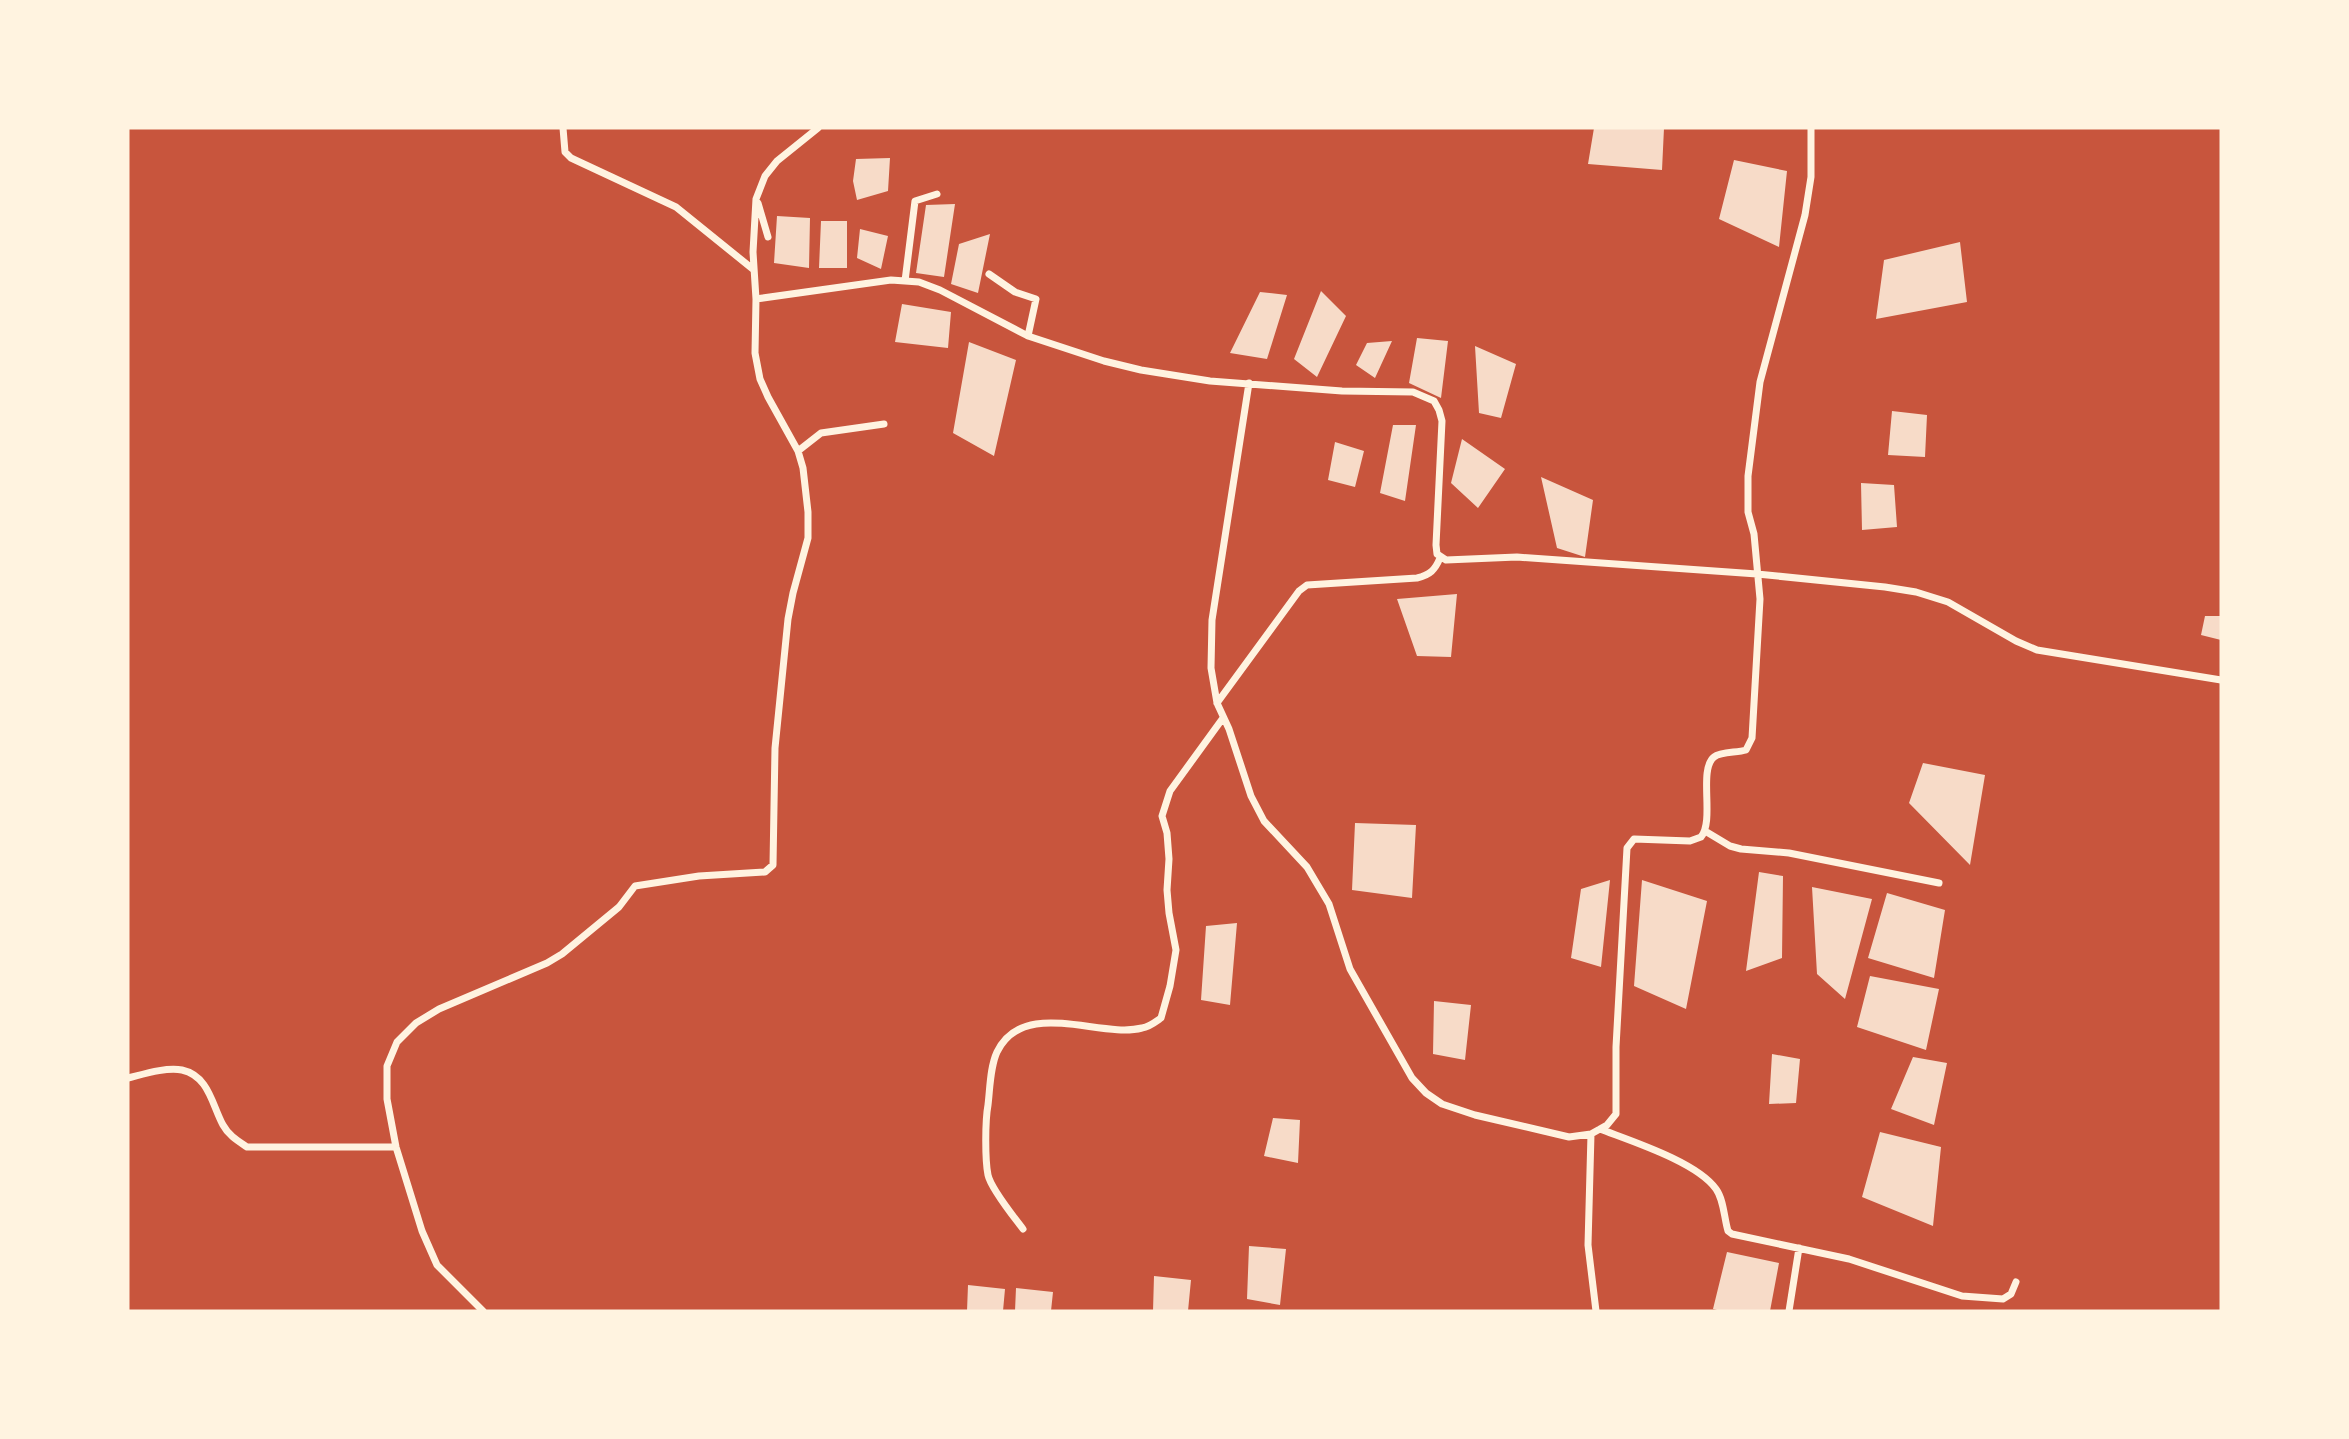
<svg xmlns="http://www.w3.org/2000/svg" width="2349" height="1439" viewBox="0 0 2349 1439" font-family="'PT Sans',sans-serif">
	<rect width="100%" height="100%" fill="#c8553d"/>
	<path fill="#f7dbc8" d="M1594 128H1664L1662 170 1588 164Z
		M890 158 888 191 857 200 853 181 856 159Z
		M1734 160 1787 171 1779 247 1719 219Z
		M955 204 944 277 916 273 926 205Z
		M777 216 810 218 809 268 774 263Z
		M821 221H847V268H819Z
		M860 229 888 236 881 269 857 258Z
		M990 234 978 293 951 284 959 244Z
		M1960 242 1967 302 1876 319 1884 260Z
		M1321 291 1346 316 1317 377 1294 359Z
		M1260 292 1287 295 1267 359 1230 353Z
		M902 304 951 312 948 348 895 342Z
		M1417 338 1448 341 1441 398 1409 383Z
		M1392 341 1375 378 1356 365 1367 343Z
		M969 342 1016 360 994 456 953 433Z
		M1475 346 1516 364 1501 418 1479 413Z
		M1892 411 1927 415 1925 457 1888 455Z
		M1393 425H1416L1405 501 1380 493Z
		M1462 439 1505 469 1478 508 1451 483Z
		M1335 442 1364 451 1355 487 1328 480Z
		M1541 477 1593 500 1585 557 1557 548Z
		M1861 483 1894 485 1897 527 1862 530Z
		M1457 594 1451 657 1417 656 1397 599Z
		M2205 616H2221V640L2201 635Z
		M1923 763 1985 775 1970 865 1909 803Z
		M1355 823 1416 825 1412 898 1352 890Z
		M1759 872 1783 876 1782 958 1746 971Z
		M1610 880 1601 967 1571 958 1581 889Z
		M1642 880 1707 901 1686 1009 1634 986Z
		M1812 887 1872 899 1845 999 1817 974Z
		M1887 893 1945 910 1934 978 1868 958Z
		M1237 923 1230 1005 1201 1000 1206 926Z
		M1870 976 1939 989 1926 1050 1857 1027Z
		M1434 1001 1471 1005 1465 1060 1433 1054Z
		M1772 1054 1800 1059 1796 1103 1769 1104Z
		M1913 1057 1947 1063 1934 1125 1891 1109Z
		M1273 1118 1300 1120 1298 1163 1264 1156Z
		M1880 1132 1941 1147 1933 1226 1862 1197Z
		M1249 1246 1286 1249 1280 1305 1247 1299Z
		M1727 1252 1779 1263 1770 1311H1721L1713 1309Z
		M1154 1276 1191 1280 1188 1311H1153Z
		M968 1285 1005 1289 1003 1311H967Z
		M1016 1288 1053 1292 1051 1311H1015Z"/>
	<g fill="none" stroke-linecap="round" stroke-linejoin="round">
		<path stroke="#fff3e0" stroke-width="7" d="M563 128 565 152 571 158 676 207 754 270
			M758 203 768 237
			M989 274 1015 292 1036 299 1028 336
			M905 281 915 201 937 194
			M756 299 891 280 919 282 940 290 1028 336 1104 361 1141 370 1210 381 1342 391 1413 392 1434 401 1439 410 1442 421 1436 545 1437 554 1446 560 1517 557 1757 574 1885 587 1916 592 1948 602 2016 641 2037 650 2221 680
			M1249 383 1212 620 1211 668 1217 703 1229 729 1251 796 1264 821 1307 867 1329 904 1350 969 1412 1078 1426 1093 1442 1104 1475 1115 1569 1137 1591 1134 1588 1245 1596 1311
			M798 451 821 433 884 424
			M1217 703 1299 591 1307 585 1417 578C1430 575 1435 570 1440 558
			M1705 831 1730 846 1741 849 1789 853 1939 883
			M128 1078C144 1074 166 1067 182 1070 209 1076 212 1105 223 1125 229 1136 238 1141 247 1147H396
			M1600 1129C1631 1141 1697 1162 1716 1189 1724 1200 1724 1218 1728 1231L1732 1234 1849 1259 1962 1296 2003 1299 2011 1294 2016 1282
			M1591 1134 1607 1125 1616 1114V1047L1627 848 1634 839 1690 841 1701 837C1715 820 1698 770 1714 757 1721 751 1737 753 1746 750L1752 738 1760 599 1754 534 1748 512V476L1760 382 1805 215 1811 177V128
			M1023 1229C1014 1217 991 1189 988 1175 985 1160 985 1121 988 1105 990 1089 990 1067 997 1052 1024 997 1100 1039 1142 1028 1149 1027 1154 1023 1161 1018L1170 986 1176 950 1169 913 1167 890 1169 859 1167 833 1162 816 1170 791 1223 718
			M483 1311 437 1265 422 1231 396 1147 387 1099V1066L397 1042 416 1023 439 1009 547 963 562 954 619 907 635 886 699 876 765 872 773 865 775 748 788 619 793 593 808 538V512L803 468 798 451 768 397 760 379 755 353 756 299 753 252 756 199 765 176 777 161 818 128
			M1789 1311 1799 1248"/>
	</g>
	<rect width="2349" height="1439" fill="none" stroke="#fff3e0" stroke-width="259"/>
</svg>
